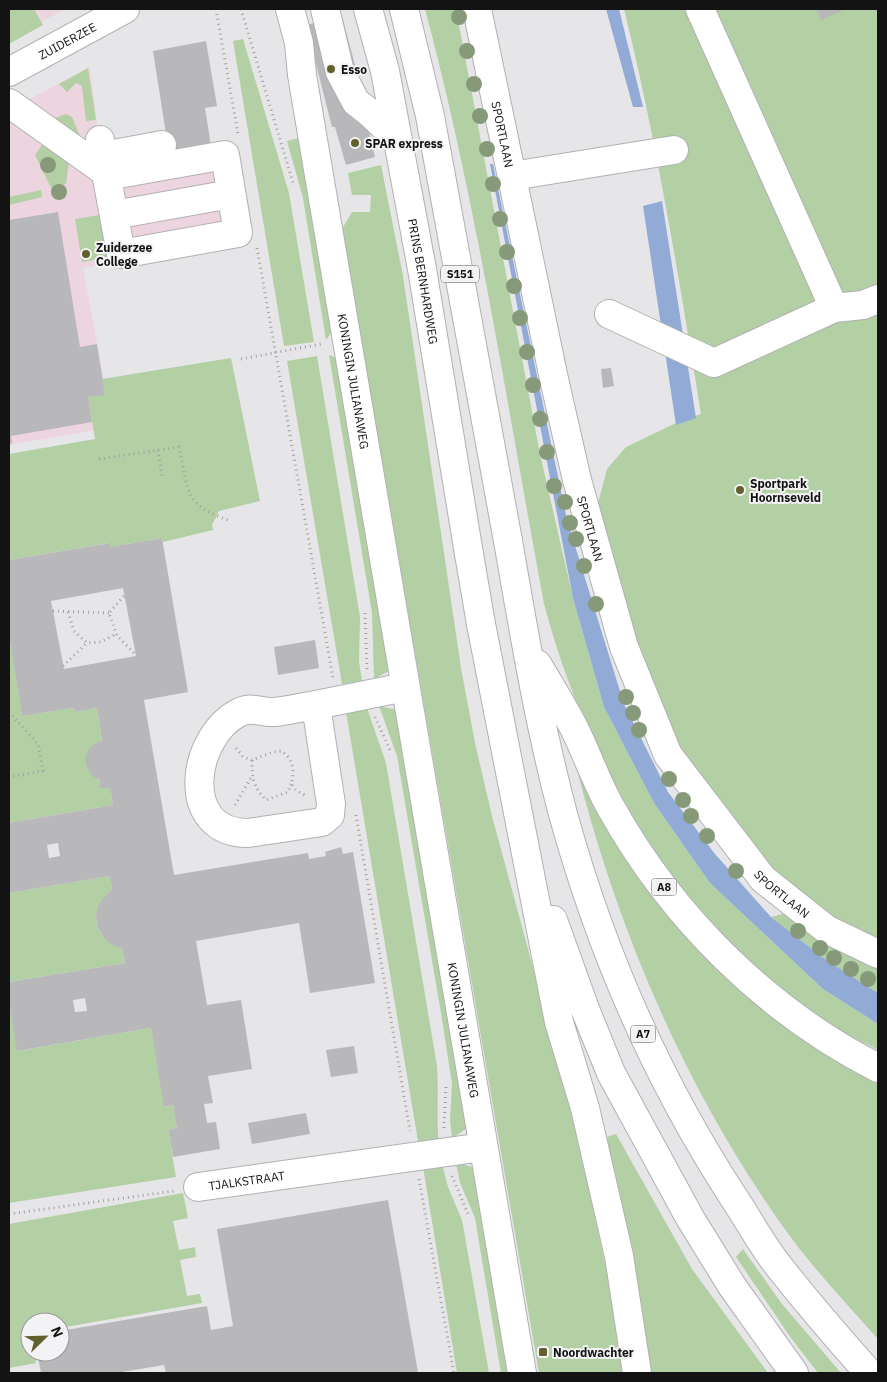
<svg xmlns="http://www.w3.org/2000/svg" width="887" height="1382" viewBox="0 0 887 1382" font-family="'IBM Plex Sans',sans-serif">
	<rect width="100%" height="100%" fill="#e6e6e8"/>
	<path fill="#edd5df" d="M9 9H65L9 40Z
		M90 67 100 147 227 148 243 239 83 268 113 427 9 445V110Z"/>
	<path fill="#b3cfa4" d="M9 9H34L43 25 9 44Z
		M425 9H456L540 454 573 598 604 707 654 803 710 883 823 989 878 1024V1050C863 1042 846 1035 831 1026 803 1009 778 987 754 965 648 869 581 742 544 604 507 405 477 204 425 9Z
		M624 9H878V993L826 960 771 917 786 913 789 891 694 775 640 666 596 511 607 469 626 447 680 421 701 414C679 278 657 143 624 9Z
		M243 39 289 193 314 342 284 346 233 41Z
		M88 68 96 120 86 121 82 86 76 83 67 92 59 84Z
		M66 114 72 117 83 144 50 120Z
		M302 137 334 329 326 340 303 198 287 141Z
		M47 138 70 154 66 184 52 190 35 155Z
		M381 165 403 276 461 668 475 743 492 816 571 1108 614 1304 622 1373H539L342 229 352 212H370L371 195H352L348 173Z
		M41 190 42 197 9 205V197Z
		M105 214 111 257 82 262 75 219Z
		M329 355 339 359 391 670 374 679 372 613Z
		M317 356 360 617 359 661 362 681 342 684 287 361Z
		M231 358 260 501 219 511 212 525 213 530 163 542 162 538 110 547 109 543 9 560V454L95 439 88 397 105 394 102 379Z
		M9 637 22 716 74 708 75 712 97 708 102 741C82 749 81 770 100 780V788H110L113 805 9 823Z
		M379 706 398 710 469 1127 452 1138 450 1120 452 1084 442 1019 397 756Z
		M367 708 386 763 437 1066C439 1092 436 1117 439 1143L419 1147 346 712Z
		M574 758C586 783 596 810 610 834 669 940 774 1024 878 1084V1339C844 1301 808 1263 779 1221 681 1081 615 923 574 758Z
		M110 876 112 890C88 910 92 938 122 948L125 963 9 982V893Z
		M9 1002 18 1051 151 1028 165 1107 173 1105 177 1128 168 1130 176 1177 9 1203Z
		M616 1134 692 1269 768 1373H648L607 1137Z
		M456 1163 476 1168 510 1373H501L475 1218 460 1183Z
		M442 1164 448 1187 462 1220 489 1373H457L423 1167Z
		M183 1193 188 1218 173 1221 179 1250 195 1247 196 1257 180 1260 187 1296 200 1294 202 1303 60 1328V1322H30V1352H34L36 1363 9 1368V1224Z
		M743 1249 782 1304 841 1373H818L791 1338 736 1257Z"/>
	<path fill="#91aad6" d="M606 9H619L643 107H633Z
		M490 164H493L567 520 624 704 668 792 715 854 771 917 826 960 878 993V1024L823 989 710 883 654 803 604 707 573 598Z
		M662 201 696 418 676 425 643 206Z"/>
	<path fill="#b8b8ba" fill-rule="evenodd" d="M816 9H846L821 20Z
		M342 16 369 118 356 121 368 128 375 157 346 165 335 127H332L306 25Z
		M206 41 217 106 205 108 211 146 169 153 153 51Z
		M58 212 80 347 97 344 105 395 88 397 92 422 11 436 12 443 9 444V220Z
		M611 368 614 386 603 388 601 369Z
		M162 538 188 692 144 700 174 875 308 853 309 859 326 856 325 852 341 847 343 854 353 852 375 983 310 993 299 923 196 941 207 1005 241 1000 252 1069 208 1076 213 1103 204 1104 207 1123 216 1122 220 1149 173 1157 168 1130 177 1128 173 1105 164 1107 151 1028 17 1051 9 1002V982L125 963 122 948 112 945 104 938 98 928 96 917 98 906 104 897 112 890 110 876 9 893V823L113 805 110 788H100V780L92 776 87 768 85 759 88 750 94 744 102 741 97 708 75 712 74 708 22 716 9 637V560L110 543V547ZM123 588 136 656 64 669 51 601ZM58 843 60 856 49 858 47 845ZM85 998 87 1011 75 1012 73 1000Z
		M315 640 319 668 278 675 274 647Z
		M354 1046 358 1073 331 1077 326 1050Z
		M306 1113 310 1134 252 1144 248 1123Z
		M388 1200 418 1372 166 1373 164 1365 116 1373H41L37 1352H60V1331L207 1306 211 1330 233 1326 217 1229Z"/>
	<g fill="none" stroke-linecap="round" stroke-linejoin="round">
		<g stroke="#b1b1b3" stroke-width="30">
			<g id="minor">
				<path d="M325 9 340 72 356 102 370 113"/>
				<path id="s1" d="M477 9 554 379 577 480 624 647 668 755 763 879 826 929 878 954"/>
				<path id="s2" d="M9 72 125 9"/>
				<path d="M9 103 107 173"/>
				<path d="M100 140 121 254 238 233 225 155 107 176"/>
				<path d="M103 156 162 145"/>
				<path d="M512 176 674 150"/>
				<path d="M114 215 231 194"/>
				<path d="M834 308 863 305 878 299"/>
				<path d="M609 314 714 363 834 308 700 9"/>
				<path d="M316 705 331 804 330 815 322 822 248 833C178 833 191 736 240 712 253 706 261 713 274 712 288 711 302 707 316 705Z"/>
				<path d="M316 705 405 687"/>
				<path id="s3" d="M198 1187 483 1147"/>
			</g>
		</g>
		<g stroke="#b1b1b3" stroke-width="30">
			<g id="major">
				<path id="s4" d="M290 9 299 43 302 75 522 1373"/>
				<path id="s5" d="M368 9 385 71 422 269 469 554"/>
				<path d="M404 9 430 116 508 541"/>
				<path d="M370 113 398 140"/>
			</g>
		</g>
		<g stroke="#b1b1b3" stroke-width="30">
			<path id="highway" d="M508 541C524 633 539 724 563 814 601 952 658 1082 736 1201 749 1221 760 1241 774 1260 804 1299 836 1336 869 1373
				M469 554 481 624 559 1022 585 1108 619 1256 637 1373
				M537 664C549 684 562 705 573 726 587 753 596 782 611 808 672 917 766 1011 878 1068
				M553 920 585 1009 611 1073 690 1218 732 1286 794 1373"/>
		</g>
		<path stroke="#a0a0a2" stroke-width="3" stroke-dasharray="1 4" stroke-linecap="butt" d="M216 9 238 134
			M241 9 293 183
			M257 248 333 678
			M241 359 321 344
			M158 450 162 476
			M99 459 179 447C189 492 183 505 231 521
			M124 596 109 613 117 636 135 654
			M53 611 109 613
			M68 612 74 631 87 643 101 642 116 634
			M365 613 367 669
			M63 666 87 643
			M9 712 38 744 43 771 9 777
			M375 717 390 750
			M236 748 243 757 252 760 273 752 282 751C286 755 291 759 292 765 296 781 284 786 305 795
			M252 760C252 778 253 787 266 800L288 792 291 784
			M235 805 252 776
			M356 815 410 1131
			M444 1128 446 1084
			M452 1176 468 1214
			M419 1179 454 1373
			M9 1214 174 1191"/>
		<use href="#minor" stroke="#fff" stroke-width="28"/>
		<use href="#major" stroke="#fff" stroke-width="28"/>
		<use href="#highway" stroke="#fff" stroke-width="28"/>
	</g>
	<g fill="#869a79">
		<circle cx="459" cy="17" r="8"/>
		<circle cx="467" cy="51" r="8"/>
		<circle cx="474" cy="84" r="8"/>
		<circle cx="480" cy="116" r="8"/>
		<circle cx="487" cy="149" r="8"/>
		<circle cx="48" cy="165" r="8"/>
		<circle cx="493" cy="184" r="8"/>
		<circle cx="59" cy="192" r="8"/>
		<circle cx="500" cy="219" r="8"/>
		<circle cx="507" cy="252" r="8"/>
		<circle cx="514" cy="286" r="8"/>
		<circle cx="520" cy="318" r="8"/>
		<circle cx="527" cy="352" r="8"/>
		<circle cx="533" cy="385" r="8"/>
		<circle cx="540" cy="419" r="8"/>
		<circle cx="547" cy="452" r="8"/>
		<circle cx="554" cy="486" r="8"/>
		<circle cx="565" cy="502" r="8"/>
		<circle cx="570" cy="523" r="8"/>
		<circle cx="576" cy="539" r="8"/>
		<circle cx="584" cy="566" r="8"/>
		<circle cx="596" cy="604" r="8"/>
		<circle cx="626" cy="697" r="8"/>
		<circle cx="633" cy="713" r="8"/>
		<circle cx="639" cy="730" r="8"/>
		<circle cx="669" cy="779" r="8"/>
		<circle cx="683" cy="800" r="8"/>
		<circle cx="691" cy="816" r="8"/>
		<circle cx="707" cy="836" r="8"/>
		<circle cx="736" cy="871" r="8"/>
		<circle cx="798" cy="931" r="8"/>
		<circle cx="820" cy="948" r="8"/>
		<circle cx="834" cy="958" r="8"/>
		<circle cx="851" cy="969" r="8"/>
		<circle cx="868" cy="979" r="8"/>
	</g>
	<g fill="#62602d" stroke="#f3f3f5" stroke-width="2">
		<circle cx="331" cy="69" r="5"/>
		<circle cx="355" cy="143" r="5"/>
		<circle cx="86" cy="254" r="5"/>
		<circle cx="740" cy="490" r="5"/>
		<rect x="538" y="1347" width="10" height="10" rx="2.5"/>
	</g>
	<g text-anchor="middle" dominant-baseline="central" stroke-width="4" stroke-linejoin="round" paint-order="stroke">
		<g fill="#f3f3f5" stroke="#565658" stroke-width="1">
			<rect x="441" y="265.5" width="38" height="17" rx="4"/>
			<rect x="651.5" y="878.5" width="25" height="17" rx="4"/>
			<rect x="630.5" y="1025.5" width="25" height="17" rx="4"/>
		</g>
		<g font-size="11" font-weight="bold" fill="#131314">
			<text x="460" y="274">S151</text>
			<text x="664" y="887">A8</text>
			<text x="643" y="1034">A7</text>
		</g>
		<g font-size="12" fill="#131314" stroke="#f3f3f5">
			<text stroke="none"><textPath href="#s2" startOffset="66">ZUIDERZEE</textPath></text>
			<text stroke="none"><textPath href="#s1" startOffset="128">SPORTLAAN</textPath></text>
			<text stroke="none"><textPath href="#s5" startOffset="278">PRINS BERNHARDWEG</textPath></text>
			<text stroke="none"><textPath href="#s4" startOffset="378">KONINGIN JULIANAWEG</textPath></text>
			<text stroke="none"><textPath href="#s1" startOffset="532">SPORTLAAN</textPath></text>
			<text stroke="none"><textPath href="#s1" startOffset="952">SPORTLAAN</textPath></text>
			<text stroke="none"><textPath href="#s4" startOffset="1036">KONINGIN JULIANAWEG</textPath></text>
			<text stroke="none"><textPath href="#s3" startOffset="49">TJALKSTRAAT</textPath></text>
		</g>
		<g font-size="12" font-weight="bold" fill="#131314" stroke="#f3f3f5" text-anchor="start">
			<text x="341" y="69">Esso</text>
			<text x="365" y="143">SPAR express</text>
			<text x="96" y="247">Zuiderzee<tspan x="96" dy="14">College</tspan></text>
			<text x="750" y="483">Sportpark<tspan x="750" dy="14">Hoornseveld</tspan></text>
			<text x="553" y="1352">Noordwachter</text>
		</g>
	</g>
	<rect width="887" height="1382" fill="none" stroke="#131314" stroke-width="20"/>
	<g transform="translate(45 1337) rotate(67)"><circle r="24" fill="#f3f3f5" stroke="#99999b"/>
	<path d="M0-4L9 19L0 12L-9 19Z" fill="#62602d"/>
	<text y="-8" font-size="14" font-weight="bold" text-anchor="middle" fill="#131314">N</text>
	</g>
</svg>
